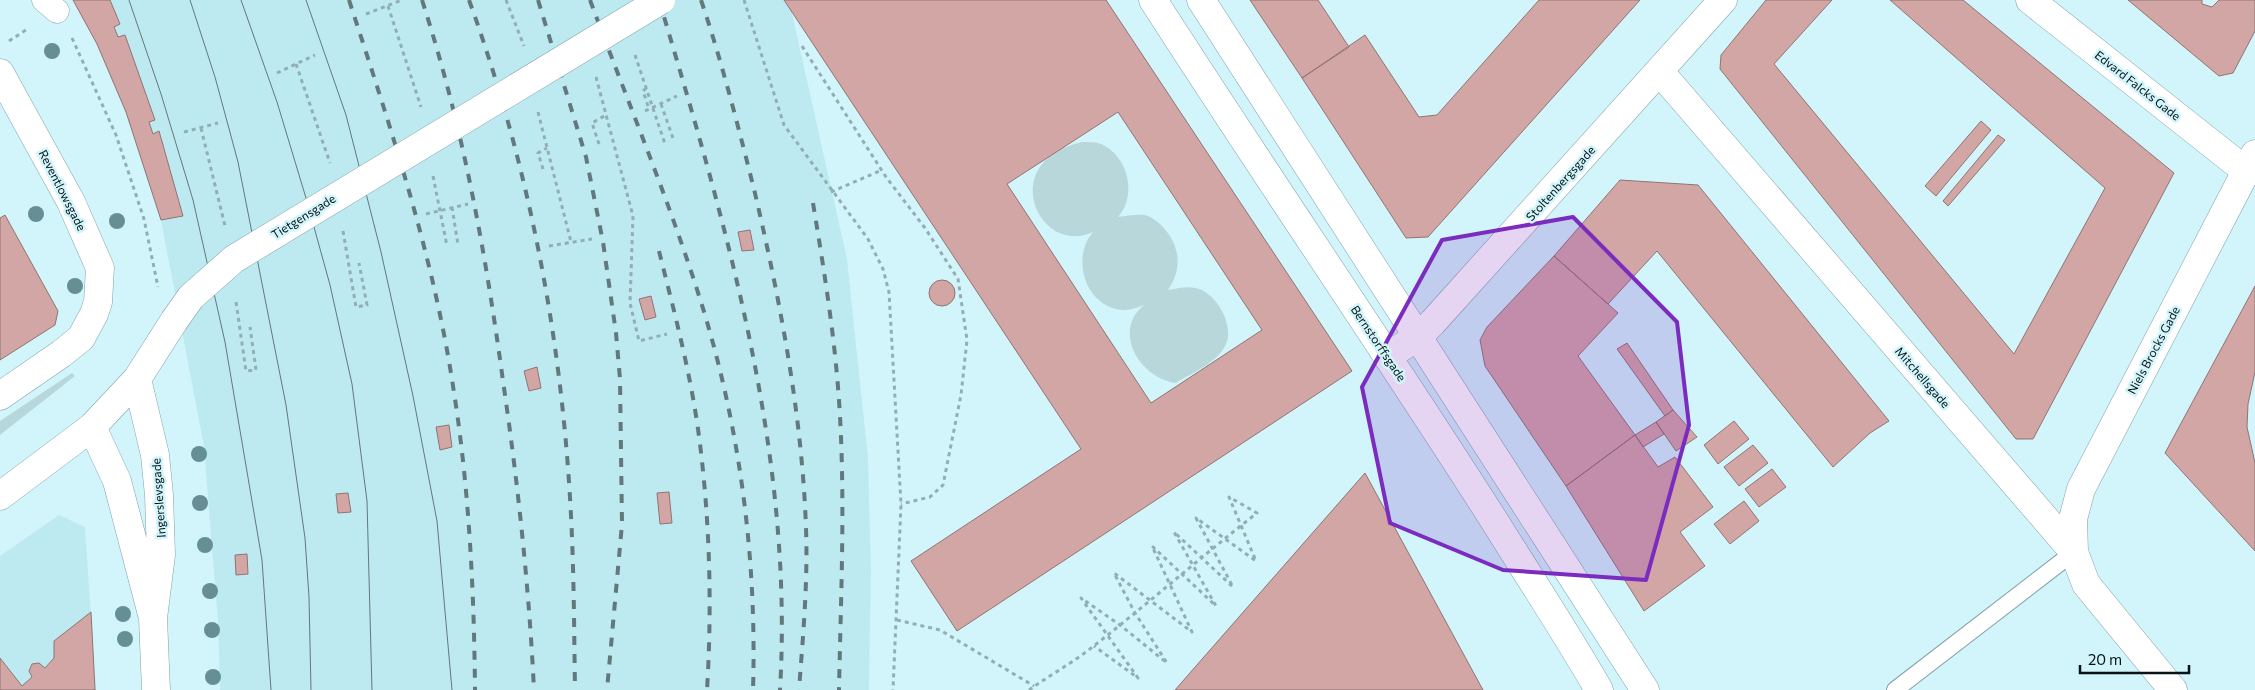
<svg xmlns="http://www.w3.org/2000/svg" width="2255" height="690" viewBox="0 0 2255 690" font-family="Commissioner,sans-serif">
	<rect width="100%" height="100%" fill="#d2f5fb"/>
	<path fill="#bdeaf1" d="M73 0H789L847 259 868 458 871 569 869 690H220L218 622 204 447 161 220 126 112 97 44Z
		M59 515 85 527 96 690H0V556Z"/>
	<path fill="#b7d7db" d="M1082 142C1087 142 1094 142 1098 143 1128 153 1138 195 1118 217 1127 216 1136 214 1145 215 1152 217 1157 221 1162 226 1180 245 1183 268 1168 290 1176 289 1186 286 1195 288 1216 291 1236 327 1225 346 1217 363 1191 373 1176 383 1139 378 1112 331 1144 305 1138 307 1131 310 1125 310 1086 309 1070 259 1093 232 1039 257 995 162 1082 142Z
		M72 373 75 376 0 435V421Z"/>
	<path fill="#d2a6a5" stroke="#917372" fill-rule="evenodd" d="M73 0H110L120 24 114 27 118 37 125 35 155 120 149 122 153 134 159 131 183 216 161 220 126 112 97 44Z
		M784 0H1106L1352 371 957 631 911 561 1081 449ZM1118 112 1262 330 1151 403 1007 184Z
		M1250 0H1318L1349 47 1302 78Z
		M1539 0H1640L1428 237 1406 238 1302 78 1365 35 1419 117 1437 115Z
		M1766 0H1832L1774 64 2014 354 2105 188 1890 0H1963L2174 173 2033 439H2016L1720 69 1721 55Z
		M2128 0H2202V4L2212 7 2219 0H2255V31L2233 73 2219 76Z
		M1981 121 1991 130 1936 196 1925 186Z
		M1998 135 2005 140 1948 206 1943 201Z
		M1620 180 1698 185 1889 421 1870 433 1833 467 1657 251 1608 304 1554 256Z
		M5 215 58 311 55 325 0 360V218Z
		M750 230 754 250 742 251 738 232Z
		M1554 256 1618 313 1578 356 1635 435 1566 486 1485 366 1480 340 1487 327Z
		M929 293a13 13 0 1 1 26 0a13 13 0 1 1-26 0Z
		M2255 286V372L2248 404 2247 427 2255 463V551L2165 453Z
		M651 296 656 317 645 320 639 299Z
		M1627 343 1673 410 1665 416 1617 349Z
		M537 367 541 388 529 391 524 371Z
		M1673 410 1697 437 1676 451 1656 422Z
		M1734 421 1749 439 1718 464 1704 445Z
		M1656 422 1664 434 1643 447 1635 435Z
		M449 425 452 447 440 450 436 427Z
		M1635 435 1658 467 1675 457 1713 507 1680 532 1705 566 1644 611 1566 486Z
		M1753 445 1768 463 1739 486 1724 467Z
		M1772 469 1786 487 1759 507 1745 489Z
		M1365 473 1483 690H1175Z
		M669 492 672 523 660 524 657 493Z
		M348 493 351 512 338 513 336 494Z
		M1744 501 1759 521 1730 544 1714 524Z
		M247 554 248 574 236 575 235 555Z
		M91 612 95 690H0V658L22 686 32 677 29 671 32 664 39 663 45 668 54 658V641Z"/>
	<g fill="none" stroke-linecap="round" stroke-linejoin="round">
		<g stroke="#81a2a7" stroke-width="18">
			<path id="service" d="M1895 690 2074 552"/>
		</g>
		<g stroke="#81a2a7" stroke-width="25">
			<path id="pedestrian" d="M44 0 57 11"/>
		</g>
		<g stroke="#81a2a7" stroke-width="29">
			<path id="minor" d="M2030 0 2246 171
				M1660 72 2074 552 2086 584 2173 690
				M0 73 71 202 100 268 98 302 94 314 81 338 61 354 0 396
				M1387 356 1418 337 1433 322 1723 0
				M0 496 92 427
				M2074 552 2073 519 2081 489 2255 154"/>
		</g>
		<g stroke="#81a2a7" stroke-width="29">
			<path id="tertiary" d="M1153 0C1266 176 1385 349 1497 525 1531 580 1567 634 1599 690
				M1201 0 1645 690
				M137 379 155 455 159 495 161 555 153 618 156 690
				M153 618 117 481 92 427 137 379 174 321"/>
		</g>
		<path stroke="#92aeb3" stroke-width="3" stroke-dasharray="4 4" stroke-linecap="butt" d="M506 0 524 46
			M744 0 784 125 868 239 883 269 889 292 901 504 893 690
			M388 6 421 107
			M366 14 402 0
			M72 38 116 135 144 219 158 287
			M9 41 29 28
			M802 46 886 177 925 228 958 279 967 340 961 395 943 485 930 497 901 504
			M635 55 665 144
			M296 64 330 163
			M277 73 315 55
			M596 77 633 216 630 303 639 341 667 334
			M646 88 643 91 649 109
			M661 104 674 141
			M645 111 677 96
			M538 112 571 242
			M201 128 225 226
			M184 132 218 123
			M599 144 592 123 606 115
			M543 169 538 153 547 148
			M433 176 447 246
			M831 192 882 170
			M452 207 458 245
			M426 214 468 204
			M343 231 356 307 367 305 359 263
			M549 246 592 239
			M236 302 246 371 256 370 250 327
			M897 620 940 630 1034 686
			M1029 690C1050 675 1074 662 1095 645 1150 602 1202 556 1257 513L1229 497 1256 561 1196 518 1233 587 1174 532 1216 606 1152 546 1192 632 1114 573 1135 613 1167 663 1120 625 1081 598 1138 678 1094 646"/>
		<use href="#service" stroke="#fff" stroke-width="16"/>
		<use href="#pedestrian" stroke="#fff" stroke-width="24"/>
		<use href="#minor" stroke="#fff" stroke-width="28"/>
		<use href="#tertiary" stroke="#fff" stroke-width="28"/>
		<path stroke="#62787c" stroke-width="1" d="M129 0 161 94 193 200 225 342 262 560 271 690
			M190 0 215 77 238 162 286 405 305 538 309 597 311 690
			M241 0 277 102 306 198 330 285 352 384 367 501 372 690
			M306 0 346 115 381 252 413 396 437 521 452 690"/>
		<path stroke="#62787c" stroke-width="4" stroke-dasharray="9 9" stroke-linecap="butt" d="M349 0C390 126 433 254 453 386 469 486 474 588 475 690
			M422 0C463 127 485 249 503 381 518 484 529 587 534 690
			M469 0C527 160 560 328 570 498 574 562 574 626 575 690
			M538 0 586 157 603 242 616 333 620 379 622 524 607 690
			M590 0C627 100 669 200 701 302 740 427 757 559 753 690
			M659 0C726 225 794 453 780 690
			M701 0C722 62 738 126 754 189 780 300 802 414 806 528 808 582 803 636 799 690
			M813 203C823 264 833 325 838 387 846 487 841 589 839 690
			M659 251C675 315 692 378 700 444 710 525 712 608 707 690"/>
		<g stroke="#81a2a7" stroke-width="29" stroke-linecap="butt">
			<path id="tertiary-bridge" d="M174 321 191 297 234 259 661 0"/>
		</g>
		<use href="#tertiary-bridge" stroke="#fff" stroke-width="28"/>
	</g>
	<g fill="#658f95">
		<circle cx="52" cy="51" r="8"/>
		<circle cx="36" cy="214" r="8"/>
		<circle cx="117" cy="221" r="8"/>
		<circle cx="75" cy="286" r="8"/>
		<circle cx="199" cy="454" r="8"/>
		<circle cx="200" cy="503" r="8"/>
		<circle cx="205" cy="545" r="8"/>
		<circle cx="210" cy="591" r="8"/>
		<circle cx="123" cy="614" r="8"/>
		<circle cx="212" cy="630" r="8"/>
		<circle cx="125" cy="639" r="8"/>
		<circle cx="213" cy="677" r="8"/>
	</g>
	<path fill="#7b2cbf" fill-opacity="0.2" stroke="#7b2cbf" stroke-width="4" stroke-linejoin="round" d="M1573 217 1677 322 1689 425 1646 580 1503 570 1390 523 1362 387 1442 240Z"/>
	<g text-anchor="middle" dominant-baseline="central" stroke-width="5" stroke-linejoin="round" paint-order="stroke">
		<g font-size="12" fill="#071315" stroke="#d2f5fb">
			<text transform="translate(2138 85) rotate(38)">Edvard Falcks Gade</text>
			<text transform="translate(1560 183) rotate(-48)">Stoltenbergsgade</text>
			<text transform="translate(63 190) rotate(63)">Reventlowsgade</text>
			<text transform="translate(303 216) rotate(-32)">Tietgensgade</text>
			<text transform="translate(1379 343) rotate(56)">Bernstorffsgade</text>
			<text transform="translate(2153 350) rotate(-62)">Niels Brocks Gade</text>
			<text transform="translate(1923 377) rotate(49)">Mitchellsgade</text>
			<text transform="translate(158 498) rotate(-94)">Ingerslevsgade</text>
		</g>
	</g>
	<path d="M2080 665v8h109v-8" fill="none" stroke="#071315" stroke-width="2.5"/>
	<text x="2088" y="665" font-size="15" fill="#071315" stroke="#d2f5fb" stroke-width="4" paint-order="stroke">20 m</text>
</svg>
